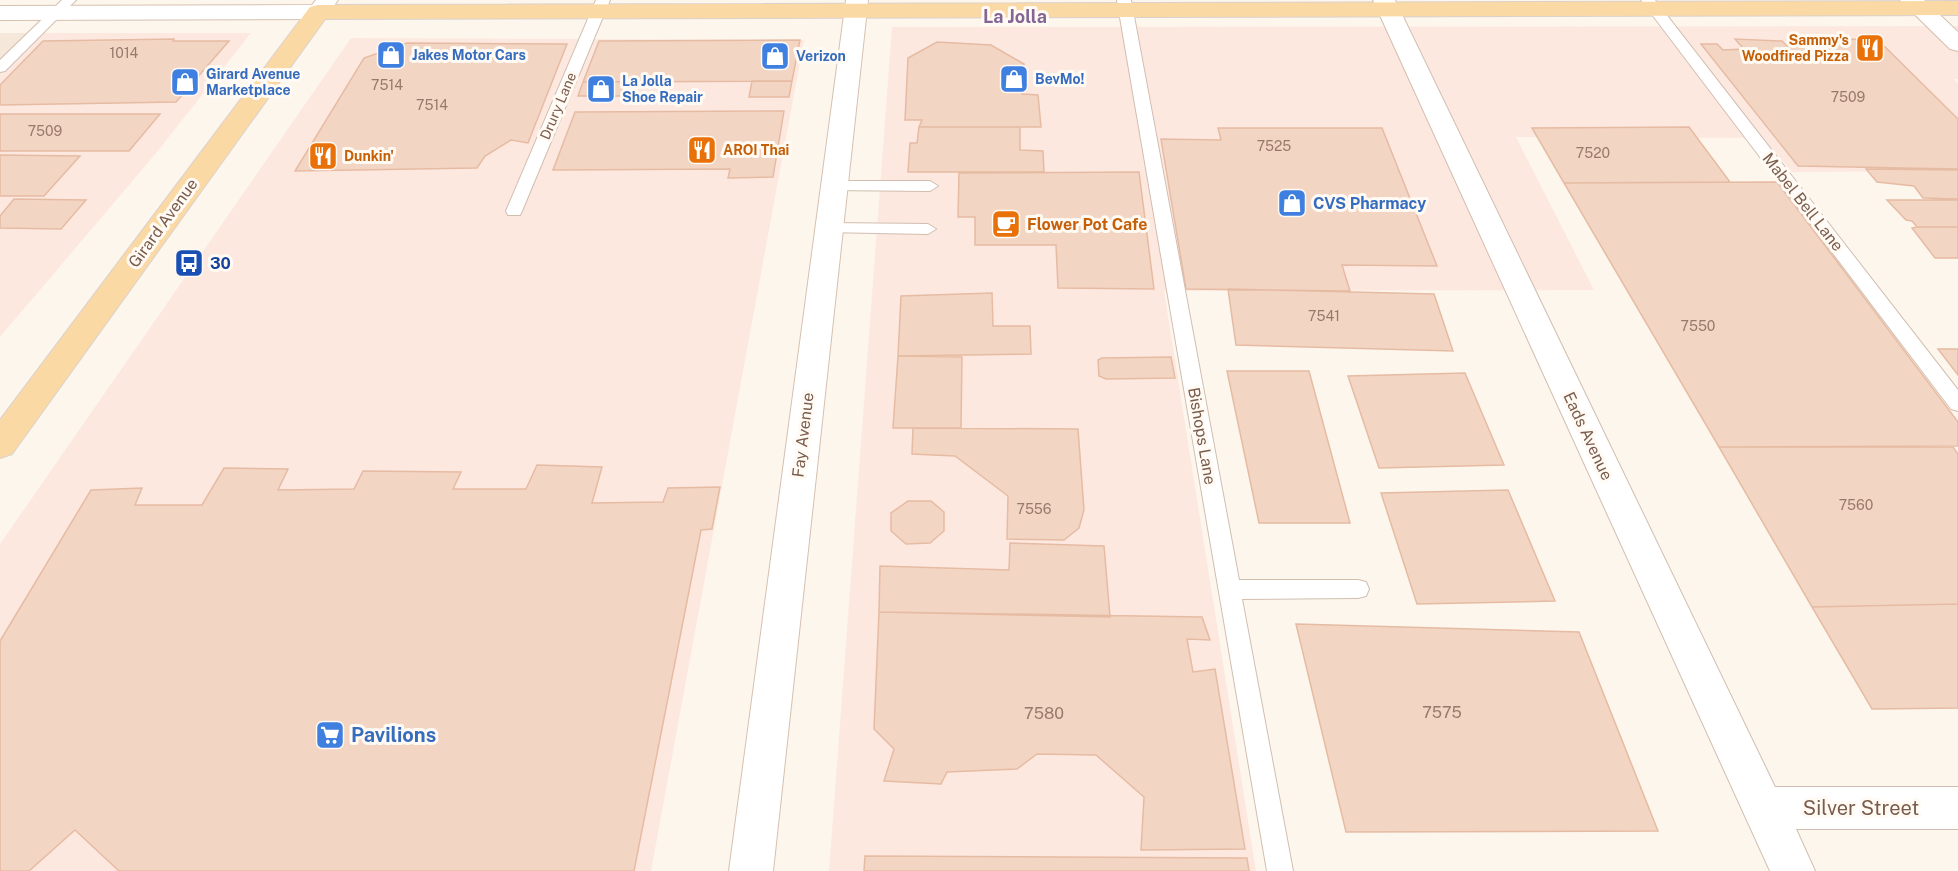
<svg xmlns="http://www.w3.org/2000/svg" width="1958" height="871" viewBox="0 0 1958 871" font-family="'Public Sans',sans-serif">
	<rect width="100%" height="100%" fill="#fdf6ec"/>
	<path fill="#f5e8da" d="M0 33H44L0 76Z"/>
	<path fill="#fde8e0" d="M1958 26V79H1954L1958 84V171L1792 172 1763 138 1516 137 1594 290 1164 291 1256 871H829L892 27Z
		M44 33H251L157 152 0 337V76Z
		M351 38 804 40 651 871H0V544Z"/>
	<path fill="#f3d5c3" stroke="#e6bba3" stroke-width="1.5" d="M1810 38 1878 40 1958 119V169L1798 166 1701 44H1717L1723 50 1744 49 1735 39 1782 41 1787 46H1818Z
		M174 39 173 41H229L176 102 0 105V85L43 41Z
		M800 40 792 81 583 82 599 41Z
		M937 42 991 45 1024 64 1022 94 1038 95 1041 127H919L922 120H905L908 58Z
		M407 43 567 44 528 143 511 140 485 156 477 168 295 171 364 58Z
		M752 81H792L789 97H749Z
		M583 82H625L620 96H578Z
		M784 111 773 177 728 178 730 169 553 170 575 112Z
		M0 114H160L129 151H0Z
		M919 127H1020V150L1043 151 1044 172H908L910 143H917Z
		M1689 127 1730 182 1564 183 1532 128Z
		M1218 128H1382L1437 266 1342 265 1350 291 1186 289 1161 139 1221 140Z
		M0 155 80 156 44 196H0Z
		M1866 169 1958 170V199L1923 198 1914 186 1877 182Z
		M1139 172 1154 289 1058 288 1056 245H975V217H958L959 173Z
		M1777 182 1958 422V446L1719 447 1564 183Z
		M14 199 86 200 61 229 0 228V216Z
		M1887 200H1958V227H1917L1912 221 1906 220Z
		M1917 227H1958V258H1935L1912 228Z
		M1228 289 1434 294 1453 351 1236 345Z
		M992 293 993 326H1030L1031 354 898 356 901 296Z
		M1938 349H1958V375Z
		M898 356 962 357 961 428H893Z
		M1171 357 1175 378 1106 379 1099 376 1098 360 1102 358Z
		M1227 371H1309L1350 523H1259Z
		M1465 373 1504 465 1379 468 1348 376Z
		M913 428 1078 429 1084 510 1079 528 1064 540 1007 539 1008 496 955 456 912 454Z
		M1719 447H1953L1958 454V604L1812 607Z
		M537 465 602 467 592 503 663 502 668 488 720 487 712 529 701 530 634 871H119L75 830 29 871H0V641L91 490 142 488 135 505H202L224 468 288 469 278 490 354 489 363 471 461 472 453 489H526Z
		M1508 490 1555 601 1417 604 1381 493Z
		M908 501H931L944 512V531L930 543 906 544 891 531V513Z
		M1010 543 1104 546 1110 617 879 612 880 566 1009 570Z
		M1958 604V708L1872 709 1812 607Z
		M879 612 1202 617 1210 640 1187 639 1193 672 1215 669 1245 849 1141 850 1144 797 1096 755 1037 754 1017 769 947 772 941 784 884 781 894 749 874 729Z
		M1296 624 1579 632 1658 831 1346 832Z
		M865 856 1247 858 1249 871H864Z"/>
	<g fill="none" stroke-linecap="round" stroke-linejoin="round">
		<g stroke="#d1beb0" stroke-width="2">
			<path id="lane" d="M62 0H76L5 71 0 72V60Z
				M596 0H610L522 211 520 215H508L506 211Z
				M1117 0H1131L1239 580H1358L1366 582 1369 589 1366 596 1358 598 1242 599 1293 871H1267Z
				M1641 0H1655L1958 390V411L1951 409Z
				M834 181H930L938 186 930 191 828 190 826 186 828 182Z
				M829 223 928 224 936 229 928 234 823 232 821 228 823 224Z"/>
		</g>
		<g stroke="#d1beb0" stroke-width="2">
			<path id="street" d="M1373 0H1395L1775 787H1958V829H1796L1815 871H1770Z
				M1900 0H1924L1958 32V51L1950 49Z"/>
		</g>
		<g stroke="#d6c0b0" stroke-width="2">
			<path id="secondary" d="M316 0H338L326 17 318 19 0 20V6L312 5Z
				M846 0H868L773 871H729Z"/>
		</g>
		<g stroke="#dad1cd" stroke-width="2">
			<path id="primary" d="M1958 1V15L325 19 12 454 0 458V420L310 7 318 5Z"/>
		</g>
		<use href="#lane" fill="#fff" fill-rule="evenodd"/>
		<use href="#street" fill="#fff" fill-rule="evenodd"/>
		<use href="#secondary" fill="#fff" fill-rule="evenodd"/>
		<use href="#primary" fill="#fbd9a5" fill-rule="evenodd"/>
	</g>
	<defs>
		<g id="restaurant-square" transform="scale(1.5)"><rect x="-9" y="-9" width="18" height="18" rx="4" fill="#e8710a" stroke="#fffaf3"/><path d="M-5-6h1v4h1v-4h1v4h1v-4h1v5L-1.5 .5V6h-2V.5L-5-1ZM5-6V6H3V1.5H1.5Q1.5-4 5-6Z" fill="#fff"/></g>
		<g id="shop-square" transform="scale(1.5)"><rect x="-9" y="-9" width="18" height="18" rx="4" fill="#3f7fe0" stroke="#fffaf3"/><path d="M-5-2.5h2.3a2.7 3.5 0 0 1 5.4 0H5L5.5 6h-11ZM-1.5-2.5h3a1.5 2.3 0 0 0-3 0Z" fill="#fff"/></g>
		<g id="cafe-square" transform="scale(1.5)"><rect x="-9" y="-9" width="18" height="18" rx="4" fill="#e8710a" stroke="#fffaf3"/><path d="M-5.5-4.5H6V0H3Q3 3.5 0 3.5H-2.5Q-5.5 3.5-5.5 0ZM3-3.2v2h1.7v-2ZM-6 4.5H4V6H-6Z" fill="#fff"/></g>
		<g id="bus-square" transform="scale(1.5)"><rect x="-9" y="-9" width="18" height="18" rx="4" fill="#1a4fb4" stroke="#fffaf3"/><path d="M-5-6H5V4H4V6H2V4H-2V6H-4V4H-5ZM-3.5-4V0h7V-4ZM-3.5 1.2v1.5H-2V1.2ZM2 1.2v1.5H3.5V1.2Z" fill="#fff"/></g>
		<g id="supermarket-square" transform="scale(1.5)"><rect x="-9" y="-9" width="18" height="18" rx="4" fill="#3f7fe0" stroke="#fffaf3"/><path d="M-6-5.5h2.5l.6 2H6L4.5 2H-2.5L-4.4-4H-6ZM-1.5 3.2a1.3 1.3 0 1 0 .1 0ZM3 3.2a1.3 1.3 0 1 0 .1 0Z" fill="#fff"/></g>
	</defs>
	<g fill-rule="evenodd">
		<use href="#restaurant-square" x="1870" y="48"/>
		<use href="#shop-square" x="391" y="55"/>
		<use href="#shop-square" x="775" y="56"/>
		<use href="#shop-square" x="1014" y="79"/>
		<use href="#shop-square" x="185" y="82"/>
		<use href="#shop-square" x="601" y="89"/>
		<use href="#restaurant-square" x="702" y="150"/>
		<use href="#restaurant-square" x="323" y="156"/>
		<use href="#shop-square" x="1292" y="203"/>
		<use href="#cafe-square" x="1006" y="224"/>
		<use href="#bus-square" x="189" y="263"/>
		<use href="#supermarket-square" x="330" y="735"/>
	</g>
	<g text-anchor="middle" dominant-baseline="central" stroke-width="6" stroke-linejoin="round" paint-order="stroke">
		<g font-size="14" font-weight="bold" fill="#c56008" stroke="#fffaf3" text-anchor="start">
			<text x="1849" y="40" text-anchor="end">Sammy's<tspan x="1849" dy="16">Woodfired Pizza</tspan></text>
			<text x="723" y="150">AROI Thai</text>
			<text x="344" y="156">Dunkin'</text>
		</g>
		<g font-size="14" fill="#987a6a">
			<text x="124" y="53">1014</text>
			<text x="387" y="85">7514</text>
			<text x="1848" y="97">7509</text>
			<text x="432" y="105">7514</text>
			<text x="45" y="131">7509</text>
			<text x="1274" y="146">7525</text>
			<text x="1593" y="153">7520</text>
			<text x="1324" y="316">7541</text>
			<text x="1698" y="326">7550</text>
			<text x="1856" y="505">7560</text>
			<text x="1034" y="509">7556</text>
		</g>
		<g font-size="14" font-weight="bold" fill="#366cbe" stroke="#fffaf3" text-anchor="start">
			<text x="412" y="55">Jakes Motor Cars</text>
			<text x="796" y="56">Verizon</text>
			<text x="206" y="74">Girard Avenue<tspan x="206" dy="16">Marketplace</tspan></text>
			<text x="1035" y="79">BevMo!</text>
			<text x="622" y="81">La Jolla<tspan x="622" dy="16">Shoe Repair</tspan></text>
		</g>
		<g font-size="14" fill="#7a5c4d" stroke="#fffaf3">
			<text transform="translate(558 106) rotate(-67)">Drury Lane</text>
		</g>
		<g font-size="16" fill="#7a5c4d" stroke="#fffaf3">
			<text transform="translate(1803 202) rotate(52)">Mabel Bell Lane</text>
			<text transform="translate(163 223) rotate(-54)">Girard Avenue</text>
			<text transform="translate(803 435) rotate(-83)">Fay Avenue</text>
			<text transform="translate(1202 436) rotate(80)">Bishops Lane</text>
			<text transform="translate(1588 436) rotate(65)">Eads Avenue</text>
		</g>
		<g font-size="16" font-weight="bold" fill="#366cbe" stroke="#fffaf3" text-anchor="start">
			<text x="1313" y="203">CVS Pharmacy</text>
		</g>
		<g font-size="16" font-weight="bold" fill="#c56008" stroke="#fffaf3" text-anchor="start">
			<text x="1027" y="224">Flower Pot Cafe</text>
		</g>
		<g font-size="16" font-weight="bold" fill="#164399" stroke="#fffaf3" text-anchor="start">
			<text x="210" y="263">30</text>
		</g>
		<g font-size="16" fill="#987a6a">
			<text x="1442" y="712">7575</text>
			<text x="1044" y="713">7580</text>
		</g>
		<g font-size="18" font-weight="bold" fill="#846695" stroke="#fffaf3">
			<text x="1015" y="16">La Jolla</text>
		</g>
		<g font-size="20" font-weight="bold" fill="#366cbe" stroke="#fffaf3" text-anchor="start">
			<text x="351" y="735">Pavilions</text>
		</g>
		<g font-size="20" fill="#7a5c4d" stroke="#fffaf3">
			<text x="1861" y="808">Silver Street</text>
		</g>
	</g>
</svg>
